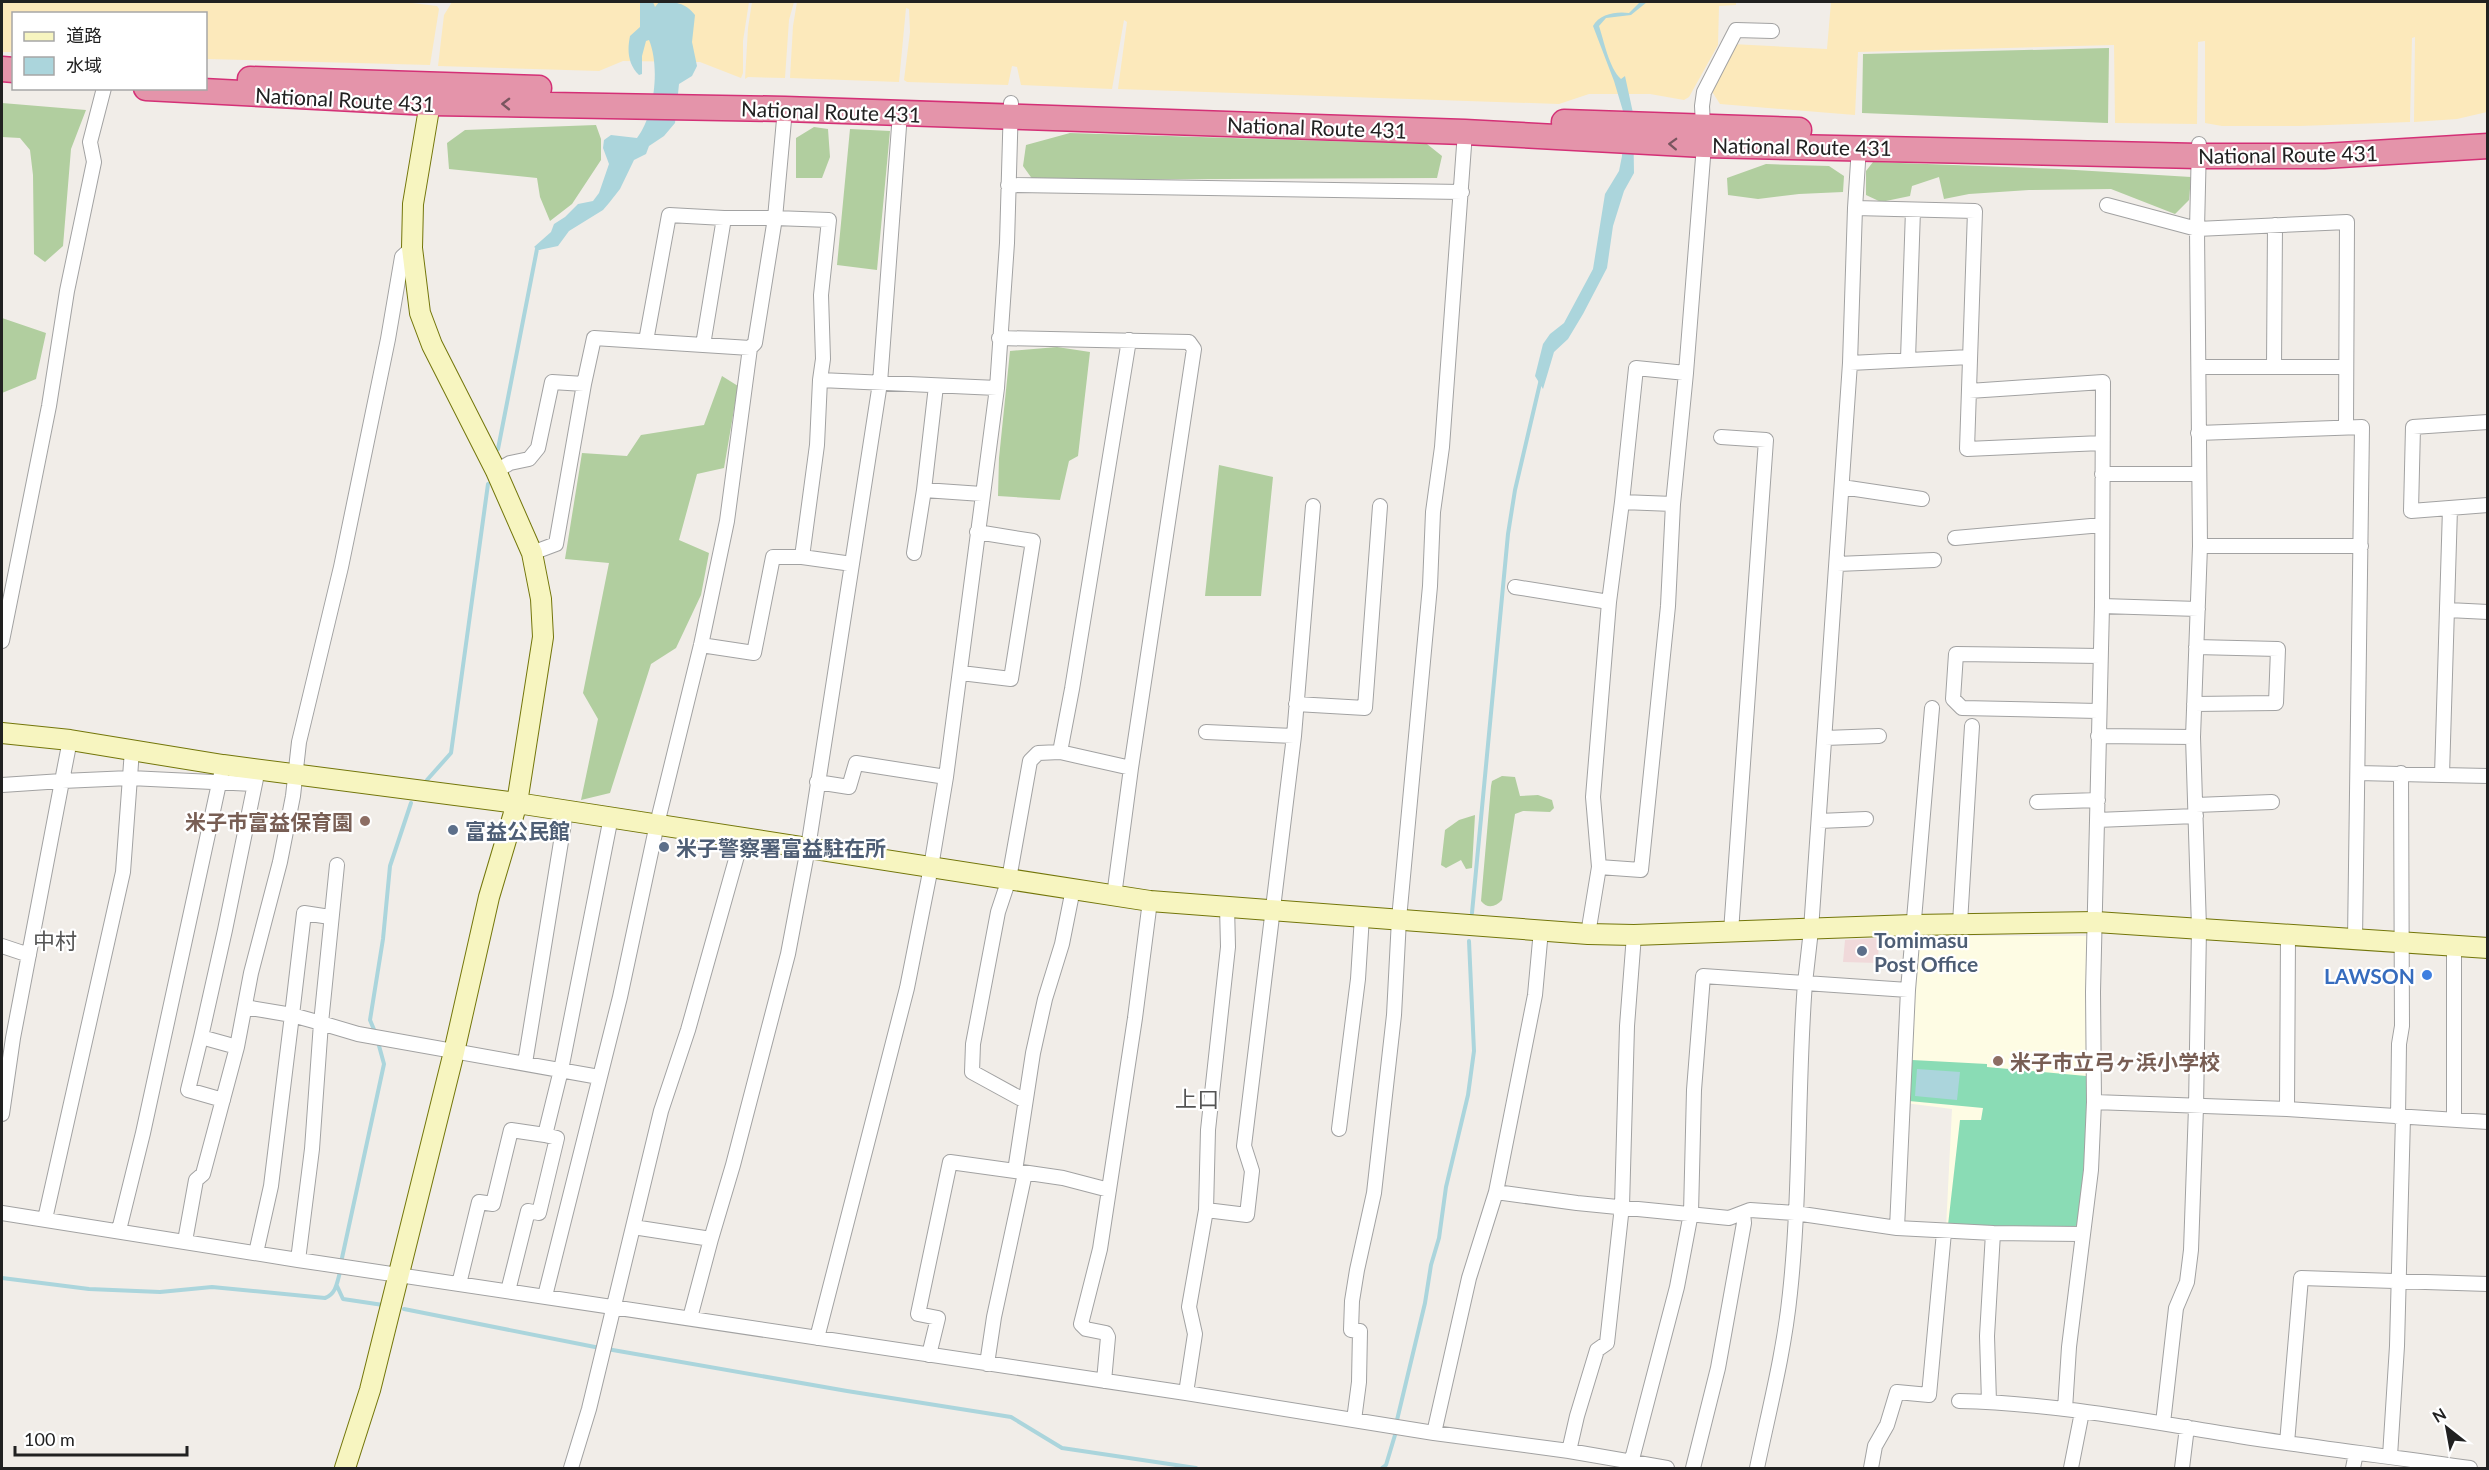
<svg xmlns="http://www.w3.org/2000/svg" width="2489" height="1470" viewBox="0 0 2489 1470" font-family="Lato,'Noto Sans JP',sans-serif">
	<rect width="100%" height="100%" fill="#f1ede8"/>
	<path fill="#f0d9da" d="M1879 938 1878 963 1843 962 1845 940Z"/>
	<path fill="#fefce4" d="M1916 936H2089V1103L2080 1223 2071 1233 1946 1228 1952 1109 1905 1103Z"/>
	<path fill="#b1ce9f" d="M2109 48 2108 123 1862 113 1863 54Z
		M2 103 86 110 71 149 63 246 45 262 34 254 33 175 30 150 20 138 2 137Z
		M596 125 601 139V160L572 204 550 221 540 197 537 178 449 169 447 143 465 130Z
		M814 127 828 129 830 157 822 178H796V138Z
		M850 129 890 131 877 270 837 265Z
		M1070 133 1427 144 1442 156 1437 178 1033 180 1023 166 1026 145Z
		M1873 162 2059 169 2191 177 2189 200 2175 214 2111 189 2029 190 1969 194 1944 199 1939 177 1912 186 1910 196 1881 202 1866 195V171Z
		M1766 164 1829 166 1844 176 1843 192 1799 194 1758 199 1728 195 1727 178Z
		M2 318 46 333 36 379 2 393Z
		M1057 347 1090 352 1078 456 1069 461 1060 500 998 496 999 458 1010 351Z
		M722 376 738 386 724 468 697 474 679 540 709 553 701 595 676 648 651 664 610 793 581 800 598 719 583 693 609 563 565 559 582 453 627 456 641 435 704 425Z
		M1219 465 1273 477 1261 596H1205Z
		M1502 776 1515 777 1520 796 1538 795 1552 800 1554 808 1550 812 1523 811 1515 814 1502 900C1496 907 1487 909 1481 901L1491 786 1492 781Z
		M1475 815 1472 868 1466 869 1461 860 1446 868 1441 865 1445 830 1459 820Z"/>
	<path fill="#fce9bb" d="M2 2H404L437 6 439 9 430 65 206 59V14H14L13 52H2Z
		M452 2H749L743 41V73L741 78 700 62 623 61 599 71 438 66 444 15Z
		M752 2H794L789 20 785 78 748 77 745 79 748 28Z
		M797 2H1736V5L1719 6 1718 45 1689 97 1684 100 1650 94H1589L1559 104 1118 89 1127 22 1124 20 1112 89 1021 85 1017 67 1012 66 1008 85 907 82 904 80 910 32 909 9 906 8 899 82 790 78 793 26Z
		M1831 2H2487V112L2457 119 2414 122 2415 37 2412 38 2410 122 2300 126H2222L2205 123V41L2198 42 2197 124 2115 123 2114 45 1858 52 1855 115 1720 104 1711 90 1732 44 1827 49Z"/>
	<path fill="#8adcb5" d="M1912 1060 1987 1064V1067L2086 1076 2087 1127 2079 1223 2070 1231 1948 1225 1960 1120H1981L1983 1108 1909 1101Z"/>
	<path fill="#abd5dc" d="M640 2H653L655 7 659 2C675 2 685 2 695 15L692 42 697 66 692 76 679 84 675 123 664 136 649 146 646 154 634 160 620 189 609 203 603 210 569 231 558 246 539 250 534 247 551 232 554 224 565 217 578 204 593 201 599 193 609 164 603 148 604 140 611 135 637 138C655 115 660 66 649 40L646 41 642 56V74L639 75C628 64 627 51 630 36L640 27Z
		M1640 2H1647L1631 15 1606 18 1599 26C1604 41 1609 68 1621 79L1625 76 1633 113 1634 173 1624 191 1613 226 1607 268 1583 314 1568 339 1554 352 1543 389 1535 376 1543 344 1550 334 1564 323 1593 269 1605 194 1619 171 1622 156 1623 111 1614 81 1593 26C1599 14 1617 11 1629 13Z
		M1917 1069 1960 1072 1957 1100 1915 1096Z"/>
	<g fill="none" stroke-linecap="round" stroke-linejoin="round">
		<path stroke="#abd5dc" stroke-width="4" d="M498 449 537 249 542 246
			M427 780 451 753 488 484
			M1472 913 1508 534 1515 490 1541 379
			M375 1032 370 1020 383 939 390 866 411 803
			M342 1258 384 1064 378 1042
			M2 1278 89 1289 160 1292 212 1287 325 1298C336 1294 337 1283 340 1272
			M337 1286 343 1299 383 1305
			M404 1309 600 1348
			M607 1349 847 1391 1011 1417 1062 1448 1196 1468
			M1397 1420 1425 1303 1431 1265 1439 1238 1446 1187 1468 1095 1474 1051 1469 941
			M1382 1468 1386 1465 1395 1435"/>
		<g stroke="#a2a2a2" stroke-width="16">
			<path id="street" d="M785 109 775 218 829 220 821 295 823 359 820 380
				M1859 147 1855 208 1975 211 1967 449 2102 443
				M1008 185 1462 192
				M2107 205 2197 229 2347 222 2346 426
				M1855 208 1850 363 1970 357
				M724 218H775L755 343 750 348
				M999 338 1189 342 1194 349 1131 768 1114 896
				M646 341 669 215 724 218 703 345
				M1908 359 1913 210
				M1850 363 1811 930 1805 983 1908 990 1897 1228
				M2199 367H2346
				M2274 367 2275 225
				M936 386 924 490 982 494
				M1969 391 2103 382 2102 606 2093 992 2094 1102 2091 1170 2069 1347 2065 1409
				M2488 422 2413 427 2411 511 2488 505
				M2198 433 2362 427 2355 940
				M1721 437 1766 440 1731 932
				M496 471 510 463 529 459 538 448 552 382 584 384
				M2102 474H2199
				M1842 487 1922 499
				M1622 502 1636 368 1686 373
				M2450 508 2442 775 2488 776
				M1955 538 2102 525
				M2200 546H2361
				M532 553 556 544 584 384 594 338 750 348 727 521 701 645 657 824 620 997 545 1296
				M914 553 924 490
				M802 557 852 564
				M1837 564 1934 560
				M1515 587 1609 602
				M2102 606 2198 609
				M2448 610 2488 612
				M2 641 49 406 67 291 94 162 90 142 104 88
				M701 645 754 653 773 557H802L817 445 820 380 997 388
				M961 673 1011 679 1033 541 977 532
				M1296 704 1365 708 1380 506
				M2194 704 2276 703 2278 649 2196 647
				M2098 711 1962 708 1953 699 1956 654 2100 656
				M1206 732 1294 736
				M2098 736 2193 737
				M1825 738 1879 736
				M70 740 62 781 130 778 254 784
				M1060 752 1072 689 1129 340
				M2358 773 2442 775
				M817 782 849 787 856 763 946 777
				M2 785 62 781 13 1038 2 1114
				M2037 802 2098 800
				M2196 805 2272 802
				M2097 820 2196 816
				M1819 821 1866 819
				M337 865 321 1023 358 1034 599 1077
				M1599 867 1593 797 1609 602 1622 502 1673 504
				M1073 889 1062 944 1045 999 1033 1053 1015 1171 1063 1178 1109 1190
				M1960 923 1972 726
				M1541 930 1535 995 1496 1192 1577 1203 1729 1218 1750 1210 1795 1213 1897 1228 1993 1233 2082 1234
				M1588 934 1599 867 1641 870 1668 606 1673 504 1686 373 1704 145 1702 106 1704 92 1736 30 1772 31
				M2 946 29 955
				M2454 946V1120
				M1908 990 1932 708
				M245 1007 292 1015 304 913 330 917
				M201 1037 188 1090 223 1100
				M237 1047 201 1037 225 930 258 769
				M525 1063 566 811
				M1025 1101 972 1072 973 1044 998 912 1009 879 1030 761 1038 753 1060 752 1131 768
				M2094 1102 2287 1109 2488 1122
				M2287 1109 2288 936
				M2398 1117 2399 1044 2402 1026 2401 773
				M1339 1129 1358 979 1362 916
				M1206 1210 1208 1130 1228 947 1227 906
				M2 1213 298 1260 1186 1393 1434 1433 1569 1451 1667 1468
				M45 1219 123 872 132 750
				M633 1227 661 1111 688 1030 742 838
				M119 1230 143 1133 223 765
				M711 1239 733 1165 788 954 808 848 880 383 900 113
				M185 1241 196 1180 203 1174 237 1047 251 973 280 862 293 796 299 742 341 567 388 339 402 257 412 248
				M256 1253 271 1186 292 1015 321 1023 312 1149 298 1260
				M459 1284 479 1202 493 1204 511 1130 545 1135 561 1070 611 817
				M508 1291 528 1211 539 1213 557 1138 545 1135
				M817 1338 907 988 931 867 946 777 997 388 1007 243 1011 103
				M929 1355 938 1318 918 1314 950 1162 1015 1171
				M987 1364 994 1317 1025 1173
				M1104 1381 1108 1337 1106 1333 1086 1329 1081 1324 1100 1249 1135 1018 1150 901
				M1186 1393 1195 1334 1189 1307 1206 1210 1247 1215 1252 1171 1244 1146 1294 736 1313 506
				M1959 1401C2053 1403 2146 1421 2239 1436 2316 1448 2393 1457 2470 1468
				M1989 1402 1987 1336 1993 1233
				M1354 1420 1359 1382 1360 1331 1351 1330 1352 1301 1357 1270 1374 1193 1394 1015 1399 919 1430 586 1433 512 1442 447 1465 132
				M2163 1423 2176 1308 2187 1282 2191 1250 2196 1107 2199 928 2193 737 2200 546 2197 229 2199 144
				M1434 1433 1469 1278 1496 1192
				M2287 1443 2301 1278 2488 1284
				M1569 1451 1577 1416 1597 1350 1607 1343 1622 1206 1627 1026 1634 935
				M2390 1456 2397 1346 2403 1117
				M1631 1463 1677 1287 1691 1213 1694 1090 1703 976 1805 983C1797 1086 1801 1191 1790 1293 1784 1353 1769 1410 1757 1468
				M571 1468 589 1409 633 1227 711 1239 690 1318
				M1693 1468 1718 1368 1744 1223 1743 1213
				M1871 1468 1875 1446 1887 1425 1897 1392 1929 1395 1944 1232
				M2071 1468 2082 1412
				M2182 1468 2187 1427
				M2353 1468 2356 1453"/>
		</g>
		<g stroke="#73760a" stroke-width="22">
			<path id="secondary" d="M2 733 70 740 223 765 517 803 1150 901 1588 934 1634 935 1913 925 2096 922 2488 948
				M345 1468 370 1390 454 1052 489 897 517 803 543 637 541 599 532 553 496 471 432 345 420 313 412 248 413 204 432 91"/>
		</g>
		<g stroke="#d43076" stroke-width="27">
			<path id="highway" d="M2 69 14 70
				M250 79 539 88
				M146 88 430 103 785 109 1465 132 1704 145 2198 156H2324L2488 146
				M1564 122 1799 130"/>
		</g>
		<use href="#street" stroke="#fff" stroke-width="14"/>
		<use href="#secondary" stroke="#f7f5c0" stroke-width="20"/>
		<use href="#highway" stroke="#e494aa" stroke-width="24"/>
	</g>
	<defs><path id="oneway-chevron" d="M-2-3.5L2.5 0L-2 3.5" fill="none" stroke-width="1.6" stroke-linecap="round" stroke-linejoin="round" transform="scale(1.5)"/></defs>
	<g stroke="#79555f">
		<use href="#oneway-chevron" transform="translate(506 104) rotate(-179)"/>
		<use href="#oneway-chevron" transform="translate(1673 144) rotate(-178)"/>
	</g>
	<g fill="#8d6e63" stroke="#fff" stroke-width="2">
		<circle cx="365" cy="821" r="6"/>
		<circle cx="1998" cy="1061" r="6"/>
	</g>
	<g fill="#5c6f8a" stroke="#fff" stroke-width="2">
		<circle cx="453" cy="830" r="6"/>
		<circle cx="664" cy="847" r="6"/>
		<circle cx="1862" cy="951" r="6"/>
	</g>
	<circle fill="#3f7fe0" stroke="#fff" stroke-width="2" cx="2427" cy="975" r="6"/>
	<g text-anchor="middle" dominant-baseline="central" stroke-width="4.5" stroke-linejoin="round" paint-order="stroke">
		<g font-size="21" fill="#212121" stroke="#fff">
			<text transform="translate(345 99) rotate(3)">National Route 431</text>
			<text transform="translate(831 111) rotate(2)">National Route 431</text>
			<text transform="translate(1317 127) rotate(2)">National Route 431</text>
			<text transform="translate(1802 146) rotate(1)">National Route 431</text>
			<text transform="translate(2288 154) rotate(-1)">National Route 431</text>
		</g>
		<g font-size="21" font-weight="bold" fill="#785e54" stroke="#fff" text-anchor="end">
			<text x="353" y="821">米子市富益保育園</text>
			<text x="2010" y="1061" text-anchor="start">米子市立弓ヶ浜小学校</text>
		</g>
		<g font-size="21" font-weight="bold" fill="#4e5e75" stroke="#fff" text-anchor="start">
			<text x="465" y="830">富益公民館</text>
			<text x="676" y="847">米子警察署富益駐在所</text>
			<text x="1874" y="939">Tomimasu<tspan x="1874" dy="24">Post Office</tspan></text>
		</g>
		<g font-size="21" font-weight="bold" fill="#366cbe" stroke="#fff" text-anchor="end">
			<text x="2415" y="975">LAWSON</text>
		</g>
		<g font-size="22" fill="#545454" stroke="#fff">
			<text x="55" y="940">中村</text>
			<text x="1197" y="1098">上口</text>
		</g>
	</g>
	<rect width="2489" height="1470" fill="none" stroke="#212121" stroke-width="6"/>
	<rect x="12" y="12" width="195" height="78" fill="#ffffff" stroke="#a6a6a6" stroke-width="1.5"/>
	<rect x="24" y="32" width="30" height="9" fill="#f7f5c0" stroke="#a6a6a6" stroke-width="1.5"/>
	<text x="66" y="42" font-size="18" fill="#212121">道路</text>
	<rect x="24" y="57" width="30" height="18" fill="#abd5dc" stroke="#a6a6a6" stroke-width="1.5"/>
	<text x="66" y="72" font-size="18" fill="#212121">水域</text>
	<g transform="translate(2447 1428) rotate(329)" stroke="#ffffff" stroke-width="4.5" paint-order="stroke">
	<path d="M0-4.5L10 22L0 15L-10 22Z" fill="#212121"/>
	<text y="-9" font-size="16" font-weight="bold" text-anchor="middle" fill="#212121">N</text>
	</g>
	<path d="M15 1446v9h172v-9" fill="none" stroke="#212121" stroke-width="3"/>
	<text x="24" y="1446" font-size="18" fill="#212121" stroke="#ffffff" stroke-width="4.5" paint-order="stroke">100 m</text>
</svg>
